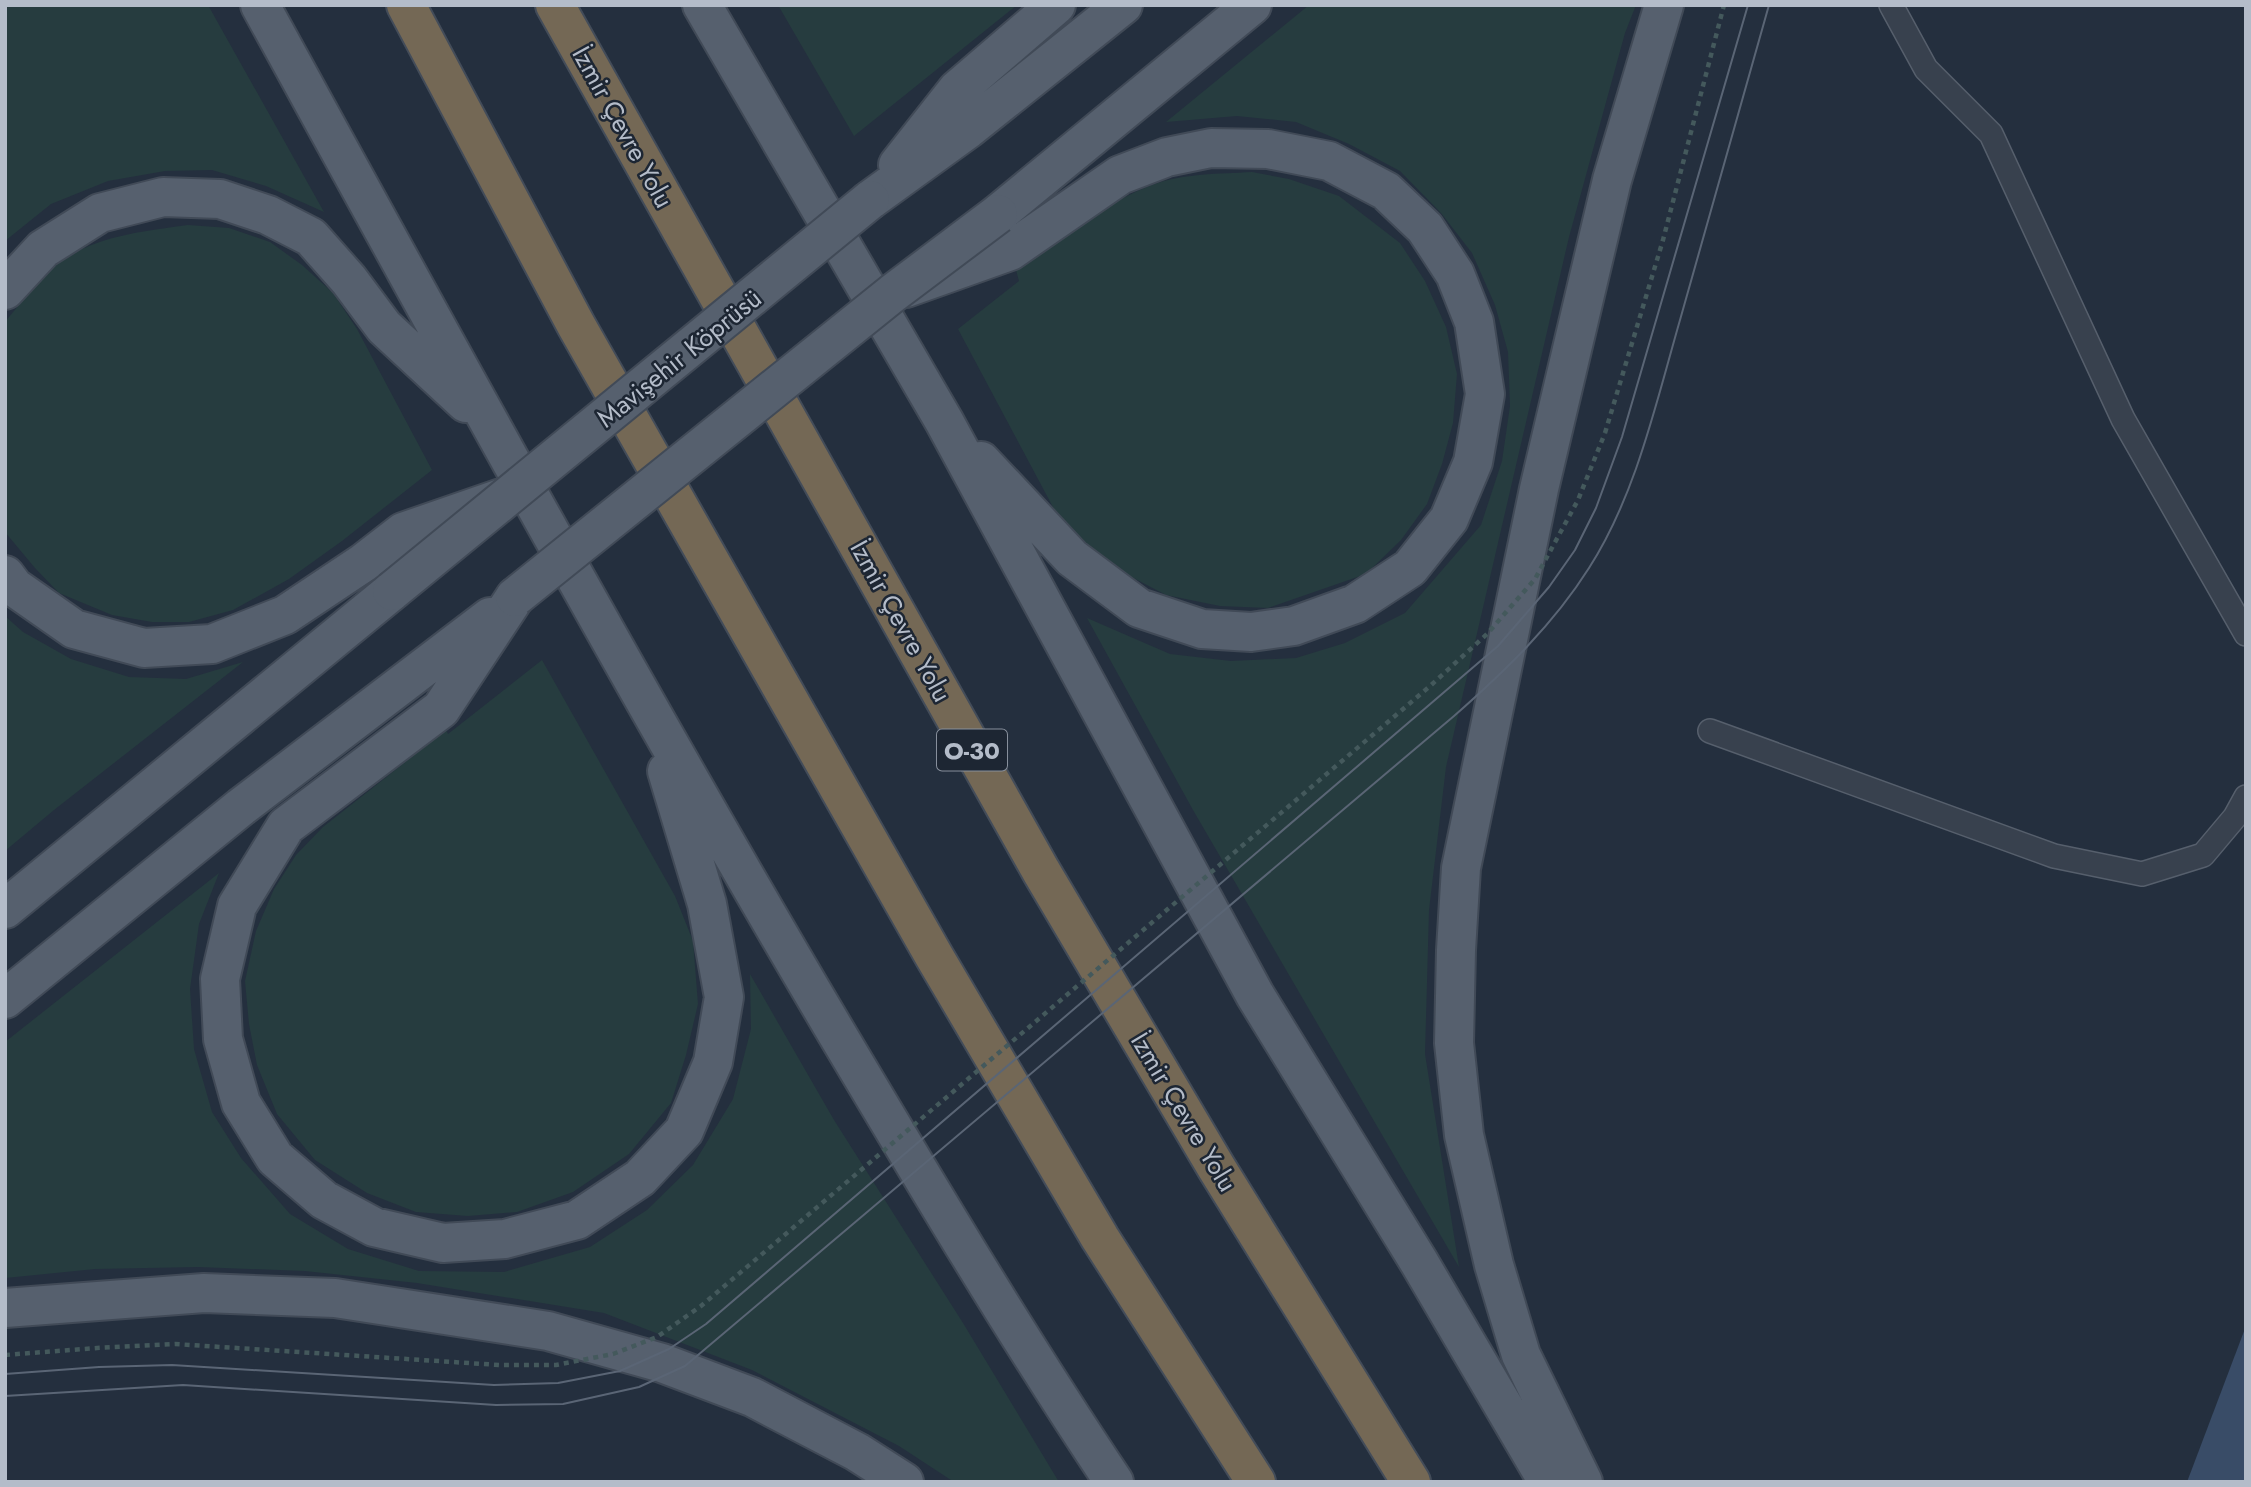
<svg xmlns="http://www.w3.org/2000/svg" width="2251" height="1487" viewBox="0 0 2251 1487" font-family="Jost,sans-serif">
	<rect width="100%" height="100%" fill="#242f3e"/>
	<path fill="#263c3f" d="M5 5H208L324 212 266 186 212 170 165 171 108 181 51 204 5 241Z
		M778 5H1017L854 136Z
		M1309 5H1636L1625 33 1569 237 1446 767 1429 910 1425 1054 1459 1267 1193 810 1087 618 1170 654 1231 661 1296 658 1345 643 1405 613 1481 525 1502 461 1510 406 1508 352 1495 305 1472 253 1441 213 1400 171 1349 144 1296 122 1237 116 1166 122Z
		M1252 172 1289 179 1339 196 1400 243 1425 281 1446 327 1457 374 1453 423 1442 464 1427 504 1401 540 1366 574 1268 608 1220 606 1166 595 1124 573 1085 542 1054 509 958 329 1019 281 1016 270C1059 240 1102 204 1152 185 1184 173 1219 174 1252 172Z
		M188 225 229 228 270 242 302 265 333 293 357 329 432 470 342 541 289 579 233 610 189 622H152L112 615 59 593 35 568 5 532V322C21 303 44 272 64 259 101 235 146 231 188 225Z
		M5 616 23 632 71 659 129 677 186 679 243 662 54 810 5 851Z
		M542 660 675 896 693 941 698 1004 686 1055 671 1103 629 1154 573 1192 517 1212 468 1216 416 1212 367 1193 315 1160 277 1114 257 1065 249 1024 245 981 256 931 274 889 296 855 323 827 446 730 448 734Z
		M219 873 199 924 190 989 194 1049 212 1112 241 1158 290 1214 348 1249 419 1271 504 1272 590 1247 647 1210 693 1165 733 1099 751 1029 750 974 834 1120 963 1323 1059 1482H954L899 1446 752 1370 604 1313 417 1283 305 1271 198 1267 95 1269 5 1278V1042Z"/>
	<path fill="#394c67" d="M2246 1326V1482H2187Z"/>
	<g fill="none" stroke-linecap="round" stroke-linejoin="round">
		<g stroke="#565f6c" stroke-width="26">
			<path id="lane" d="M1891 5 1926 69 1991 134 2123 419 2246 634
				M1710 731 2054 856 2142 874 2203 855 2235 817 2246 797"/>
		</g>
		<g stroke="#414a57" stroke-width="42">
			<path id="primary" d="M260 5C447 346 633 688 830 1022 922 1177 1014 1332 1114 1482
				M702 5 944 421 1255 995 1419 1262 1548 1482
				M898 165 957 90 1056 5
				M870 200 968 129 1123 5
				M998 214 1252 5
				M906 288 1010 251 1120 175 1167 157 1211 148 1268 149 1329 161 1386 191 1425 228 1455 274 1474 322 1485 394 1473 462 1449 519 1410 568 1355 604 1294 626 1251 632 1202 629 1139 608 1072 558 981 461
				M5 290 43 249 100 213 163 197 220 199 268 215 311 237 349 280 384 327 466 403
				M5 575 14 587 74 629 144 648 212 644 285 615 363 563 403 532 504 497
				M515 597 441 709 286 826 237 906 220 979 223 1039 241 1103 275 1158 324 1200 374 1227 443 1243 505 1239 577 1220 640 1178 684 1131 713 1062 724 997 707 904 667 771
				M5 909 392 591
				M5 999 241 807 490 617
				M5 1308 204 1293 335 1298 548 1331 662 1363 752 1397 857 1452 904 1482
				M1583 1482 1521 1355 1494 1265 1464 1135 1454 1043 1456 950 1461 868 1539 489 1612 180 1664 5"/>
		</g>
		<g stroke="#434c59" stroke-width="42">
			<path id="highway" d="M406 5 576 325 934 956 1100 1238 1256 1482
				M555 5 1041 871 1216 1167 1411 1482"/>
		</g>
		<path stroke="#44595c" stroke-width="4.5" stroke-dasharray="5 5" stroke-linecap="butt" d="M1605 433 1663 240 1724 5"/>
		<use href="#lane" stroke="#38414e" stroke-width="23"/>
		<use href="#primary" stroke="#56606e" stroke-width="38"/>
		<use href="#highway" stroke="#746855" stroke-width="38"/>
		<path stroke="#5a6575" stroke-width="2" d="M5 1374 99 1367 172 1365 494 1385 558 1383 620 1371 669 1349 706 1324 1498 646 1549 587 1575 550 1596 508 1622 437 1748 5
			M5 1396 183 1385 496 1405 563 1404 639 1387 685 1366 1454 716C1505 671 1553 625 1589 568 1636 495 1656 403 1680 320 1710 215 1740 110 1769 5"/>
		<g stroke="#414a57" stroke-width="42" stroke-linecap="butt">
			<path id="primary-bridge" d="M392 591 870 200
				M515 597 893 293 998 214"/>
		</g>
		<path stroke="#44595c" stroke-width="4.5" stroke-dasharray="5 5" stroke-linecap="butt" d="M5 1355 97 1348 175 1344 499 1365H556L613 1354 657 1337 701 1306 1429 687 1487 634 1535 579 1578 500 1605 433"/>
		<use href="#primary-bridge" stroke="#56606e" stroke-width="38"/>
	</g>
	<g text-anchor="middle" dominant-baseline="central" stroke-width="5" stroke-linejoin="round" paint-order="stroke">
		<rect fill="#1d2633" stroke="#878f9c" stroke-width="2" x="937" y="729.5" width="70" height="41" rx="5"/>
		<g font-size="24" font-weight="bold" fill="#b4bcc9">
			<text x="972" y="750">O-30</text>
		</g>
		<g font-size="26" fill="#b4bcc9" stroke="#1d2633">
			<text transform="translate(623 127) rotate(61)">İzmir Çevre Yolu</text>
			<text transform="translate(679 358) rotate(-39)">Mavişehir Köprüsü</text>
			<text transform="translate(901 621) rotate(61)">İzmir Çevre Yolu</text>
			<text transform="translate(1184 1112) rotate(59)">İzmir Çevre Yolu</text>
		</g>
	</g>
	<rect width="2251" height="1487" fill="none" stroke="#b4bcc9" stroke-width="14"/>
</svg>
